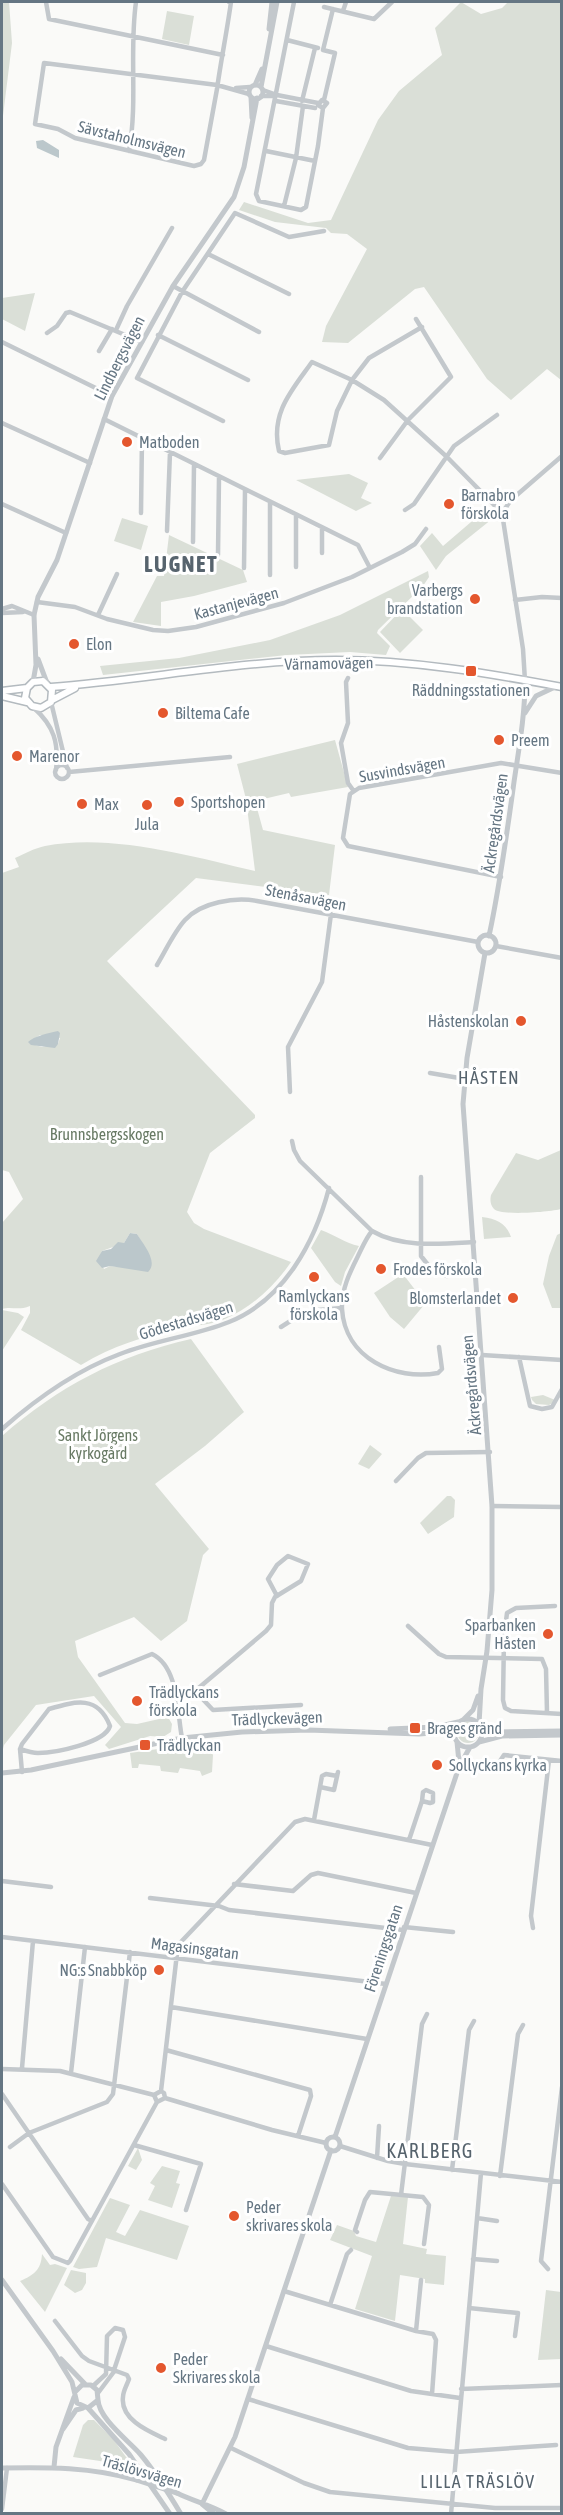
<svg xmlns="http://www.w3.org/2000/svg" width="563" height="2515" viewBox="0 0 563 2515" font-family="'Asap Condensed',sans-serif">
	<rect width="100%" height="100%" fill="#fafaf8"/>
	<path fill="#dadfd7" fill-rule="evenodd" d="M2 2H9L12 43 2 124Z
		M461 2 481 14 502 8 508 2H561V380L547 369 511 400 487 379 424 287 415 289 348 343 322 342 326 326 367 249 347 234 331 233 326 228 275 222 239 210 244 202 308 223 331 220 378 120 399 91 442 55 435 28Z
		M167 11 194 16 189 45 162 39Z
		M35 293 25 331 2 319V298Z
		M349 474 368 483 361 498 372 503 356 511 296 480Z
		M485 510 492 519 446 556 436 570 420 546 432 533 443 546Z
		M122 518 148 526 141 550 114 541Z
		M169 535 243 570 247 582 194 596 161 602V626L133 622 157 576H164Z
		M428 571 429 577 423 586 378 630 377 633 390 646 386 655 350 652 287 655 103 675 100 666 179 658 270 640 340 615Z
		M402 609 423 630 400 653 380 632Z
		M335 740 348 787 291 797 289 793 255 801 263 830 335 845 329 895 196 878 107 961 255 1115V1118L210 1153 187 1212 194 1223 204 1229 291 1262C275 1286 252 1307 225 1319 212 1325 194 1325 180 1328 145 1336 112 1346 81 1365L21 1330 30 1313V1306C17 1311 12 1306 2 1309V1223L23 1199 9 1172 2 1170V873L19 867 15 858C24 854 35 848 45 846 110 833 191 856 255 871L246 799 237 764ZM40 1035 60 1038 58 1044 42 1047 35 1045 34 1039ZM130 1233 137 1234 143 1245 119 1267 110 1266 104 1269 99 1258 102 1251 124 1243Z
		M561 1150V1209C550 1212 501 1216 494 1209 490 1205 490 1199 491 1195L516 1153 538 1160Z
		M482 1217C497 1219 506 1223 511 1237L484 1239Z
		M321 1230C335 1235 345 1243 359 1246L345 1272 341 1286 335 1282 311 1248Z
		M561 1233H562L561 1308H552L543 1284 549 1256 557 1235Z
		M403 1274 416 1291 429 1299 404 1329 390 1317 374 1293Z
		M2 1310 18 1313 24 1317 2 1351Z
		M191 1339 244 1412 205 1446 155 1484 209 1549 203 1555 187 1621 161 1641 134 1617 75 1641 78 1657 125 1723 137 1724 168 1717 172 1724 171 1732 163 1737 150 1736 109 1749 105 1745 121 1727 94 1696 36 1705 4 1745 2 1753V1436C59 1386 117 1356 191 1339Z
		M543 1395 555 1400V1402L549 1405 536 1404 532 1400 531 1397Z
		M370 1445 382 1454 369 1469 358 1464Z
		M447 1496H451L455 1500 454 1517 428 1534 420 1523Z
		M457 1732a11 11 0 1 1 22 0a11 11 0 1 1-22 0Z
		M200 1743 207 1744 213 1755 212 1772 202 1776 200 1771 180 1768 178 1773 161 1771 160 1766 139 1764 138 1768H132L130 1753Z
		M138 2148 142 2160 136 2170 128 2166Z
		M162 2166 180 2171 176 2183 180 2184 172 2208 148 2200 155 2186 150 2183Z
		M391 2196 408 2197 403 2244 427 2249 426 2254 446 2256 444 2285 425 2283V2279L400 2275 395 2321 355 2309 372 2256 330 2240 337 2225 354 2231 356 2236 376 2242Z
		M110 2198 130 2205 116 2232 125 2236 140 2210 189 2226 177 2260 106 2238 97 2267 79 2269 73 2267Z
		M42 2254 50 2265 55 2264 67 2268 45 2312 20 2281C34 2275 41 2270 42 2254Z
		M71 2270 86 2273V2283L82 2290 75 2293 64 2285Z
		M546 2290 561 2292V2359L538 2360Z
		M88 2420H94L113 2439 137 2472 100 2461 73 2457 83 2425Z"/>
	<path fill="#bbc7cb" d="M43 140 59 150V158L37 148 36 141Z
		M58 1031 60 1033 58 1044 55 1048 31 1045 28 1042C34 1036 49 1033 58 1031Z
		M130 1233 137 1234C143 1244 159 1262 148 1272L110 1266 102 1268 96 1261 102 1251 111 1249 118 1242 124 1243Z"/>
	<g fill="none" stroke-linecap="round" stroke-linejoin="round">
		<g stroke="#b3babf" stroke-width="9">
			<path id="secondary" d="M51 687C146 680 241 660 336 660 412 660 487 673 562 687
				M2 691 27 688 33 682 43 681 52 690 51 702 41 708 32 706 25 698 27 688
				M2 696 27 702
				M52 700 75 688"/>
		</g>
		<path stroke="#c3c8cc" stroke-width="4.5" d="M46 2 49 19 223 55
			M229 2H231C227 31 221 60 217 89L204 160 201 164 194 166 75 138 58 129 35 124 44 63 217 85 249 94
			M294 2 256 194 259 201 301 210 306 207 318 146 323 108 327 103 322 100 318 105 323 108
			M324 7 374 19 392 2
			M343 11 346 2
			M287 40 318 48
			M236 88 250 87
			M263 90 277 95 318 103
			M261 96H274
			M324 100 335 53 323 50 333 9
			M276 101 315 108
			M302 101 315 48
			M129 151C138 101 129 51 136 2
			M266 151 315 161
			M284 206 296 158 303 106
			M208 254 289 294
			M173 286 259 332
			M422 327 369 358 352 380 337 411 329 445 285 453 279 451C270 413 292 390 312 362L352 380 384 400 447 457 502 513
			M116 330 127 306 172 228
			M47 333 57 326 66 313 70 312 142 342
			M158 335 248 380
			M2 342 112 396
			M99 351 112 329
			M104 419 358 545 370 568
			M223 421 137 378 182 292 235 213 289 237 324 231
			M2 423 90 463
			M380 458 408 420 451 377 416 319
			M2 504 66 533
			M405 510 414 504 454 446 497 415
			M141 513 142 438
			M296 515V567
			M322 528V553
			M167 531 170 452
			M193 542 194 464
			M218 555 219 477
			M244 568 245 490
			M270 575V502
			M515 600 542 597 562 598
			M37 602 75 607 107 619 153 630 168 631 196 627 284 603 352 577 402 552 415 544 426 529
			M2 609 12 606 34 615
			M2 613 23 612
			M98 615 117 574
			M348 678 346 682 348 723 341 743 348 783 353 790
			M525 681 523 649 502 513 511 500 562 456
			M51 702 67 768
			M34 708C54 726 59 743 56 770
			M55 772a7 7 0 1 1 14 0a7 7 0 1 1-14 0Z
			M69 772 230 757
			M501 877 348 846 343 838 350 794 359 788 501 763 562 773
			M496 946 562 958
			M157 965C166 950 174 932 185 920 201 902 235 897 257 901L478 942
			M430 1073 465 1079
			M290 1092 288 1047 322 982 331 914
			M292 1141 294 1150 300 1161 372 1231C401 1248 441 1244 474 1242
			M421 1177V1256L432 1270 447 1276
			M372 1231C366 1238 362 1248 358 1256 350 1272 341 1290 342 1309 345 1358 395 1381 438 1373L442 1369 439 1347
			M281 1327 306 1311 342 1308
			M482 1355 562 1360
			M519 1357 530 1406 542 1409 552 1407 562 1389
			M2 1429C36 1399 77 1370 120 1354 156 1340 194 1336 229 1322 284 1300 315 1242 329 1188
			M396 1481 418 1458 426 1453 490 1452
			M492 1506 562 1507
			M555 1606 516 1608 507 1613 504 1636 503 1700 505 1708 511 1711 562 1714
			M408 1626 439 1654 446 1657 542 1659 546 1669 547 1713
			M100 1675 152 1654C179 1667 177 1713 182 1738
			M195 1691 213 1710 301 1705
			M176 1699 195 1691 266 1631 271 1625 272 1603 275 1597 301 1581 308 1564 288 1556 277 1565 268 1579 277 1596
			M20 1749C26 1751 32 1753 38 1753 55 1753 105 1743 110 1726 98 1695 76 1701 49 1709L22 1744 20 1749 22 1772
			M496 1767 504 1755 562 1761
			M320 1787 334 1790 338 1772
			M314 1820 322 1776 326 1774 337 1776
			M409 1840 422 1801 423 1792 426 1790 433 1793V1802L430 1803 422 1801
			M2 1881 51 1887
			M234 1884 293 1891 311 1875 318 1873 416 1893
			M150 1898 219 1906 229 1910 403 1930
			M404 1927 453 1932
			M533 1928 531 1916 549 1760
			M2 1937 386 1984
			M171 2007 367 2039
			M166 2050 310 2090 311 2096 298 2136
			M22 2068 33 1941
			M2 2069 60 2071 154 2095
			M71 2073 85 1947
			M161 2091 178 1945 295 1822 305 1819 432 1845
			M2 2094 88 2219 92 2221
			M165 2098 164 2093 161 2091 154 2095 157 2102 165 2098 272 2130 326 2143
			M134 2145 201 2164 186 2210
			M340 2146 388 2161 405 2164 562 2182
			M10 2147 29 2133 107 2102 113 2094 130 1952
			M377 2158 379 2126
			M452 2170 469 2030 474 2021
			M500 2176 518 2034 523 2025
			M2 2184 53 2257 68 2263 70 2261 157 2102
			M401 2195 422 2024 427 2014
			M477 2218 497 2221
			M357 2232 355 2230 365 2200 370 2192 423 2197 429 2205 424 2244
			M473 2259 497 2261
			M548 2269 541 2261 562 2087
			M284 2291 416 2331 433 2334 436 2340 432 2394
			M330 2305 347 2254 351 2250
			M469 2308 518 2313 515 2336
			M55 2321 82 2356 89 2361 127 2375 129 2379C127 2385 123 2391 123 2397 120 2420 150 2432 165 2439
			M416 2331 421 2280
			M266 2346 411 2391 460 2398
			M93 2386 106 2374 107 2336 115 2328 123 2330 125 2337 113 2373 98 2393
			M461 2389 562 2385
			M248 2399 408 2448 456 2452 556 2445
			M231 2448 304 2483 330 2492 495 2508H562
			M2 2509 7 2468
			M451 2514 481 2173"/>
		<path stroke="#c3c8cc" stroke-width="5" d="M269 29 272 2
			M255 85 262 69
			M249 92a7 7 0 1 1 14 0a7 7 0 1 1-14 0Z
			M261 87 277 2
			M251 97 252 118
			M38 659 47 683
			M33 682 36 665 34 615 38 597 57 560 112 396 173 286 234 197 244 167 257 98
			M525 713 536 696 555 687
			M478 944a9 9 0 1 1 18 0a9 9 0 1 1-18 0Z
			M489 936C500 885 507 833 514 782 519 748 525 715 525 681
			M454 1733a14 14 0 1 1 28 0a14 14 0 1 1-28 0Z
			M464 1719 473 1710 478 1696
			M479 1724 481 1689 487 1651 492 1590V1506L463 1104 467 1058 485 953
			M482 1728 495 1732 562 1731
			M390 1729 436 1727 458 1722
			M457 1742 459 1762
			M479 1742 502 1736 562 1735
			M2 1773 31 1770 182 1738 242 1732 308 1730 419 1734 444 1732 454 1736
			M335 2137 459 1767 470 1747
			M326 2144a7 7 0 1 1 14 0a7 7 0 1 1-14 0Z
			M2 2280 53 2351 72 2382 77 2403 88 2408 98 2400 97 2390 91 2385H82L75 2392
			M61 2359 85 2384
			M98 2400C99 2419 129 2441 141 2455 156 2473 169 2494 181 2514
			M88 2408 129 2454 170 2514
			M63 2429 76 2410 83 2408
			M54 2467 56 2447 74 2397
			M2 2468C48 2467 91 2467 137 2480
			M177 2493C193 2501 210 2505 226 2514
			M202 2504 235 2437 331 2150
			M202 2504 214 2514"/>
		<use href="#secondary" stroke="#fff" stroke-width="6"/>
		<path stroke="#c3c8cc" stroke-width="5" d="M137 2480 177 2493"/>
	</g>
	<g fill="#e4572e" stroke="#fff" stroke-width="2">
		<circle cx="127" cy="442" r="6"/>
		<circle cx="449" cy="504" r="6"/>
		<circle cx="475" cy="599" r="6"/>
		<circle cx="74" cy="644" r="6"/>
		<rect x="465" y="665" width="12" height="12" rx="3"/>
		<circle cx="163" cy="713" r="6"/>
		<circle cx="499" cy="740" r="6"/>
		<circle cx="17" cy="756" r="6"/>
		<circle cx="179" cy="802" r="6"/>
		<circle cx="82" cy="804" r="6"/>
		<circle cx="147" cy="805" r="6"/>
		<circle cx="521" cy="1021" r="6"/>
		<circle cx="381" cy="1269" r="6"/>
		<circle cx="314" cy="1277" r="6"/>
		<circle cx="513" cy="1298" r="6"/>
		<circle cx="548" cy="1634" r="6"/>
		<circle cx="137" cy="1701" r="6"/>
		<rect x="409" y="1722" width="12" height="12" rx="3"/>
		<rect x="139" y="1739" width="12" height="12" rx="3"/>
		<circle cx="437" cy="1765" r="6"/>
		<circle cx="159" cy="1970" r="6"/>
		<circle cx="234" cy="2216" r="6"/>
		<circle cx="161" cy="2368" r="6"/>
	</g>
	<g text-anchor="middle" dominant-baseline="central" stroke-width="6" stroke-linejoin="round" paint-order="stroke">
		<g font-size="16" fill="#657683" stroke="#fff">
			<text transform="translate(132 139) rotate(14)">Sävstaholmsvägen</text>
			<text transform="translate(119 358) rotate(-63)">Lindbergsvägen</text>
			<text transform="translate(236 603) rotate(-15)">Kastanjevägen</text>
			<text transform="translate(329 663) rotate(-1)">Värnamovägen</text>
			<text transform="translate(402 769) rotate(-10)">Susvindsvägen</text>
			<text transform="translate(495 823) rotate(-82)">Äckregårdsvägen</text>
			<text transform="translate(306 897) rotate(11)">Stenåsavägen</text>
			<text transform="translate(186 1320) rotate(-17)">Gödestadsvägen</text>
			<text transform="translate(471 1385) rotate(-95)">Äckregårdsvägen</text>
			<text transform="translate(277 1718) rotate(-2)">Trädlyckevägen</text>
			<text transform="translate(195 1948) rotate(7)">Magasinsgatan</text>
			<text transform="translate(383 1948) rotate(-72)">Föreningsgatan</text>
			<text transform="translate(142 2471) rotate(16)">Träslövsvägen</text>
		</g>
		<g font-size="16" fill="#657683" stroke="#fff" text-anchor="start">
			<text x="139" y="442">Matboden</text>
			<text x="461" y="495">Barnabro<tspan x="461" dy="18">förskola</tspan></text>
			<text x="463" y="590" text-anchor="end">Varbergs<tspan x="463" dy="18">brandstation</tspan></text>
			<text x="86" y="644">Elon</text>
			<text x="471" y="690" text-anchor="middle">Räddningsstationen</text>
			<text x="175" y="713">Biltema Cafe</text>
			<text x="511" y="740">Preem</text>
			<text x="29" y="756">Marenor</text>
			<text x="191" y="802">Sportshopen</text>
			<text x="94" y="804">Max</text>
			<text x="147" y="824" text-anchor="middle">Jula</text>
			<text x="509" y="1021" text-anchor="end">Håstenskolan</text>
			<text x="393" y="1269">Frodes förskola</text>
			<text x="314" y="1296" text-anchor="middle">Ramlyckans<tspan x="314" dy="18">förskola</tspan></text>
			<text x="501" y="1298" text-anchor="end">Blomsterlandet</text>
			<text x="536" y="1625" text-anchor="end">Sparbanken<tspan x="536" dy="18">Håsten</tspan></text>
			<text x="149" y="1692">Trädlyckans<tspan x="149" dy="18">förskola</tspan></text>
			<text x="427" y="1728">Brages gränd</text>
			<text x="157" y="1745">Trädlyckan</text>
			<text x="449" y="1765">Sollyckans kyrka</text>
			<text x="147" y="1970" text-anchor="end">NG:s Snabbköp</text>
			<text x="246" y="2207">Peder<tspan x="246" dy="18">skrivares skola</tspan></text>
			<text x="173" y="2359">Peder<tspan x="173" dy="18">Skrivares skola</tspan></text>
		</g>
		<g font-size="16" fill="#687a64" stroke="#fff">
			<text x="107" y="1134">Brunnsbergsskogen</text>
			<text x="98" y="1435">Sankt Jörgens<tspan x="98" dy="18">kyrkogård</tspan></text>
		</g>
		<g font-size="18" letter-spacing="1.5" fill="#57646e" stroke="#fff">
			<text x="489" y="1077">HÅSTEN</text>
			<text x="478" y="2481">LILLA TRÄSLÖV</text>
		</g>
		<g font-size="20" letter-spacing="1.5" fill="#57646e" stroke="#fff">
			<text x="430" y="2150">KARLBERG</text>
		</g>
		<g font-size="22" font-weight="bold" letter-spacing="1.5" fill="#57646e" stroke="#fff">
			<text x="181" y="564">LUGNET</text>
		</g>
	</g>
	<rect width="563" height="2515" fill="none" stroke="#657683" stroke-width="6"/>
</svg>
